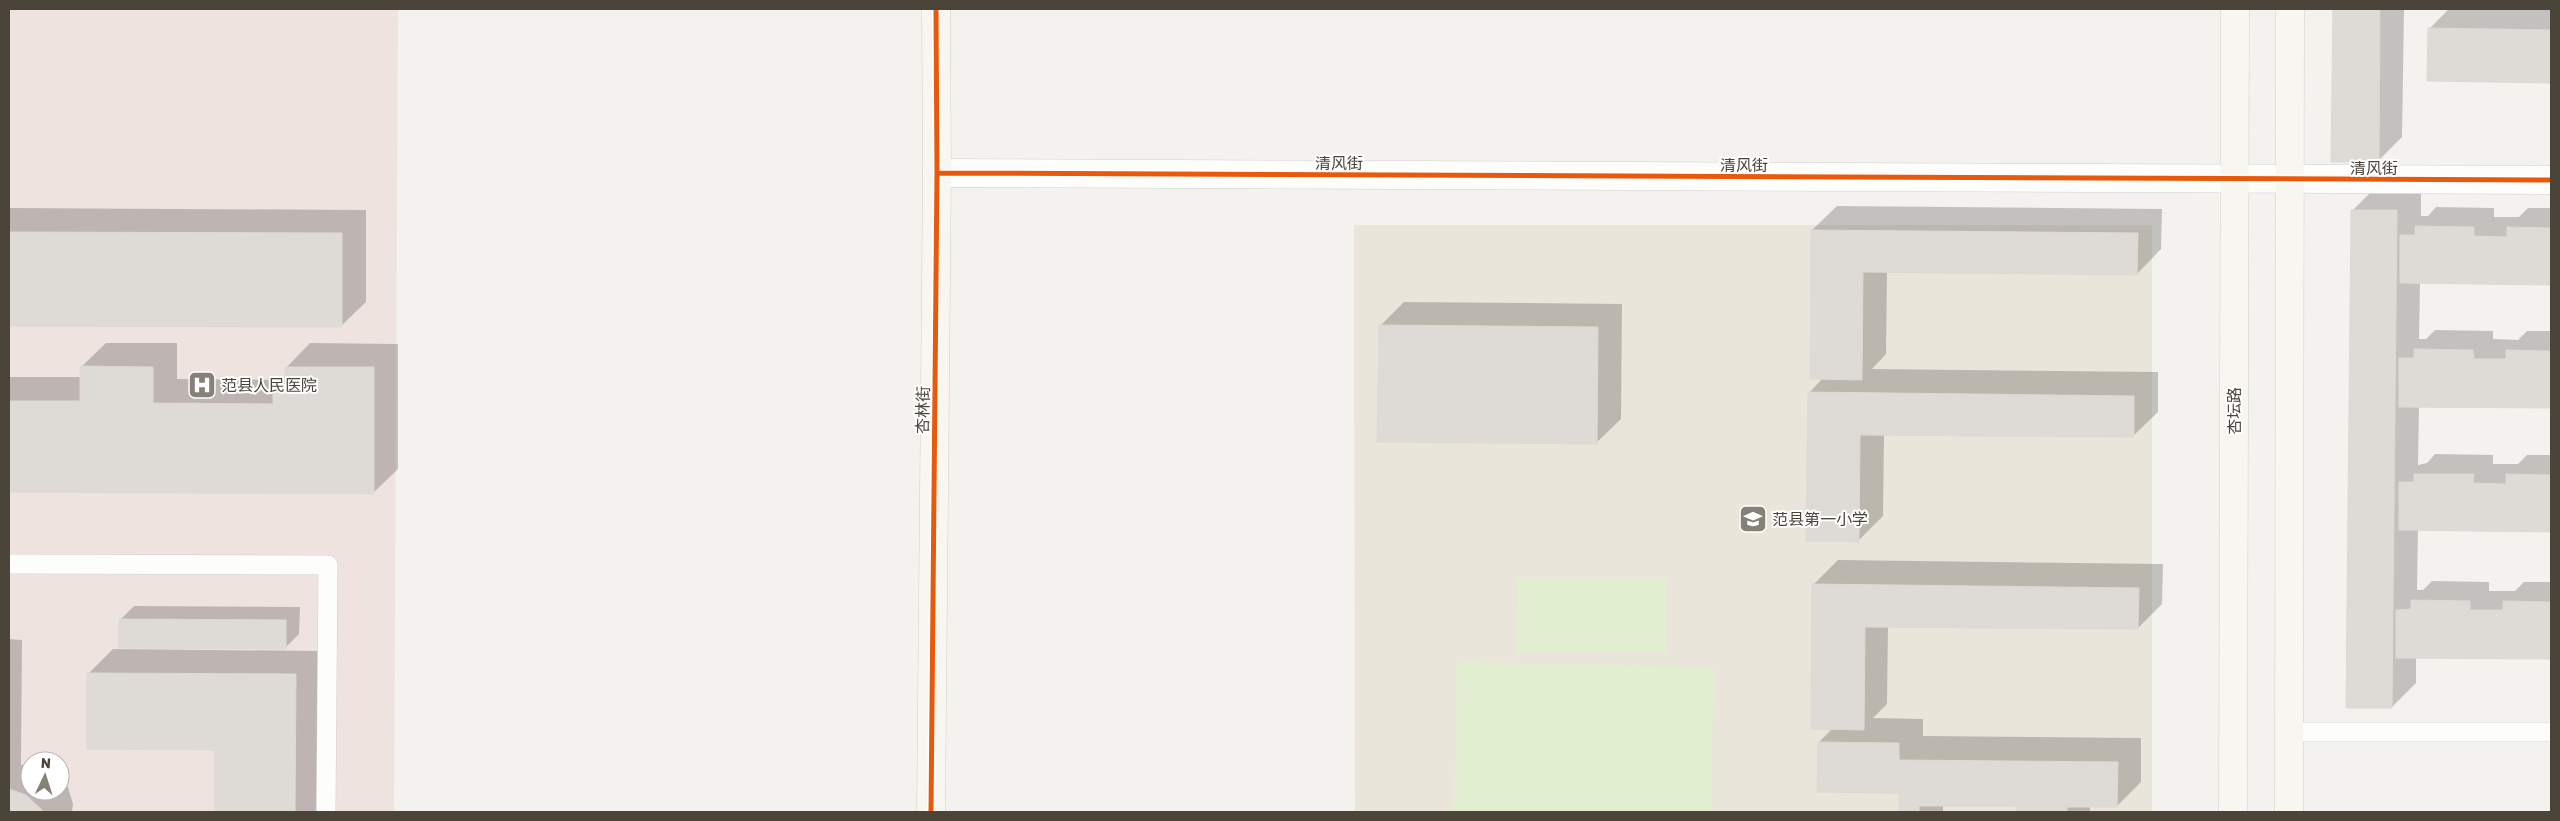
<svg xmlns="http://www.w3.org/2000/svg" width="2560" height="821" viewBox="0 0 2560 821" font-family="Rubik,'Noto Sans SC',sans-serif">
	<rect width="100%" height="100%" fill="#f4f2ee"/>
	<path fill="#eae5da" d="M1354 225H2152V812H1355Z"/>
	<path fill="#eee3df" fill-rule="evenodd" d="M9 9H398L394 812H9ZM30 761H60V791H30Z"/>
	<path fill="#e1eecf" d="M1518 577H1666V654L1517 653Z
		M1457 662 1714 667 1711 812H1454Z"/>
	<path fill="#0003" d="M2334 9H2404L2402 137 2378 161H2332Z
		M2449 9 2551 10V81L2429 80V29Z
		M2377 186H2421V216H2428L2436 207 2494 208V217H2519L2528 208H2551V284L2420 282 2419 339H2426L2435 330 2493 331V339L2518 340 2527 331H2551V407L2419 406 2418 465 2427 463 2435 454 2493 455V464H2518L2527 455H2551V531L2418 529 2417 590H2423L2432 581 2489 582V591H2515L2524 582H2551V658L2416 657V683L2392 707 2353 210Z
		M1837 206 2162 209 2161 249 2137 274 1887 271 1886 354 1872 369 2158 372V412L2133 436 1884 434 1883 516 1858 541 1809 393 1823 378 1812 230Z
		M9 208 366 210V302L341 326 9 325Z
		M1404 302 1622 304 1621 419 1596 443 1380 326Z
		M106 343H177V379L282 380 286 375V368L310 343 398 344V469L373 493 9 491V377H81V367Z
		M1838 560 2163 564 2162 604 2138 628 1888 626 1887 704 1873 718 1923 719V736L2141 738V782L2117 806H2090V812H2017V805H1943V812H1900V792L1819 742 1833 728 1813 585Z
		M134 606 300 607 299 634 285 648 120 620Z
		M9 639 22 640 21 765H30V791H60V780L68 787 73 804 72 812H9Z
		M113 649 320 651 319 812H216V749L88 674Z"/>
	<path fill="#dedbd6" stroke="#dcd9d4" d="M2333 9H2380L2379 162H2331Z
		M2428 28 2551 30V83L2427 81Z
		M2351 210H2397L2392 708H2346Z
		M2415 226 2474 227V236L2507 237V227L2551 228V285L2400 283V235H2415Z
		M1811 230 2138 233 2137 275 1863 272 1862 380 1810 379Z
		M9 232 342 233V327L9 326Z
		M1379 325 1598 327 1597 444 1377 442Z
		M2414 349 2473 350 2474 359H2506V350L2551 351V408L2399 407V358H2414Z
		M80 366 153 367V403L273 404V386H285V367H374V494L9 492V401H80Z
		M1808 392 2134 396V437L1860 435 1859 542 1806 541Z
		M2414 474H2474L2473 483 2506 484V474L2551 475V532L2399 530V482H2414Z
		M1812 584 2139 588 2138 629 1865 627 1864 730 1811 729Z
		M2411 600 2470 601V610H2503V601L2551 602V659L2396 658V610L2411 609Z
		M119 619 286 620V649L119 648Z
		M87 673 296 674 295 812H215V750L87 749Z
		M1818 742 1899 743V760L2118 762 2117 807H2067V812H2016V806H1919V812H1899V793L1817 792Z
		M9 789 26 795 44 812H9Z"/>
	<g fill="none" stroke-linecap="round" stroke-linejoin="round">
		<g stroke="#d2d0cb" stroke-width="20">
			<path id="lane" d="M9 564 328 565 326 812
				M2290 732H2551"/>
		</g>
		<g stroke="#d2d0cb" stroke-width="29">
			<path id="street" d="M937 173 2551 180"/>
		</g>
		<g stroke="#d3cfc5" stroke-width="29">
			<path id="secondary" d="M931 812 937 173 936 9
				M2233 812 2235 9
				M2289 812 2290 9"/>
		</g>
		<use href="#lane" stroke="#fdfdfc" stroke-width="19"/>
		<use href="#street" stroke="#fdfdfc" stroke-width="28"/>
		<use href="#secondary" stroke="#f7f6f1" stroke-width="28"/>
		<g stroke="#fff" stroke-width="8">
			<path id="cycleway" d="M937 173 2551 180
				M931 812 937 173 936 9"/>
		</g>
		<use href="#cycleway" stroke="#e8590c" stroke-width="5"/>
	</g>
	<defs>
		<g id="hospital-square" transform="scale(1.4375)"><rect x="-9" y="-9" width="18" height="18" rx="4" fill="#868178" stroke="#fff"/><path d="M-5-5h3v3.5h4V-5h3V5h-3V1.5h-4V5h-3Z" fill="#fff"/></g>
		<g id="school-square" transform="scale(1.4375)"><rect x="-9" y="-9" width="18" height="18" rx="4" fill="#868178" stroke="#fff"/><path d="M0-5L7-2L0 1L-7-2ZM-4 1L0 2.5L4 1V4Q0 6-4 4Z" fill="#fff"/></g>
	</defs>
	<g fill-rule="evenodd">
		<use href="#hospital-square" x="202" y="385"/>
		<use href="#school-square" x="1753" y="519"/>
	</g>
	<g text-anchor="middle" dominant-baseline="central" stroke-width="4" stroke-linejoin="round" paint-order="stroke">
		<g font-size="16" fill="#4b4439" stroke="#fff">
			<text x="1339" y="163">清风街</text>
			<text x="1744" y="165">清风街</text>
			<text x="2374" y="168">清风街</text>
			<text transform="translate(923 410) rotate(-89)">杏林街</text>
			<text transform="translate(2234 411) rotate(-90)">杏坛路</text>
		</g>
		<g font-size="16" fill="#4b4439" stroke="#fff" text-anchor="start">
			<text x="221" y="385">范县人民医院</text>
			<text x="1772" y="519">范县第一小学</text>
		</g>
	</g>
	<rect width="2560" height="821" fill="none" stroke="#4b4439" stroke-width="20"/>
	<g transform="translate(45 776) rotate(4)"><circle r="24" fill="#ffffff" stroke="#b7b4b0"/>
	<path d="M0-4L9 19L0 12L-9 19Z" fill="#868178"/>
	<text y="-8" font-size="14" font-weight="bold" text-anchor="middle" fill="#4b4439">N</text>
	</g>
</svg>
